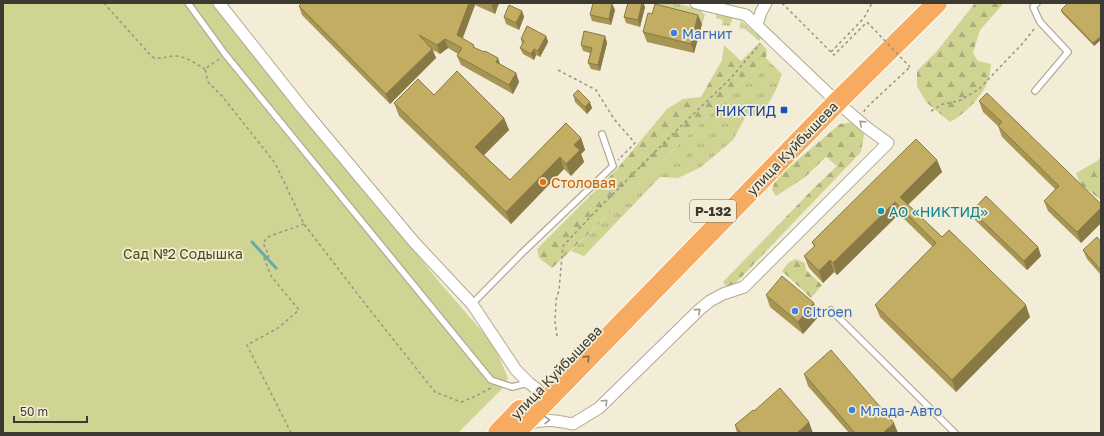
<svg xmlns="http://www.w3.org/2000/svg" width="1104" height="436" viewBox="0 0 1104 436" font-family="'Golos Text',sans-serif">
	<defs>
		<pattern id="grass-tufts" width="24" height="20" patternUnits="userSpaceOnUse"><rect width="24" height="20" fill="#cfd493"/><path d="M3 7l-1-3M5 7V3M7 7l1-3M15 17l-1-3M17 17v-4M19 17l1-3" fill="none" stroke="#a9ad79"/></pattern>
		<pattern id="forest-firs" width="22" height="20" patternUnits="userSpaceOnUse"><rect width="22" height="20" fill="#cfd493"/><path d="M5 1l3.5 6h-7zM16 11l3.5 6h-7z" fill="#a9ad79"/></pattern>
	</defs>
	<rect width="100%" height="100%" fill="#f3edd7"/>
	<path fill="url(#grass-tufts)" d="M659 3H674L699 9 705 15 702 24 657 10Z
		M716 13 733 17 730 26 722 25 723 20 716 18Z
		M741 21 761 38 759 41 745 29 739 28Z
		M766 58 782 74 776 90 761 116H746L733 140 701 167 678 178 660 177 584 256 571 251Z"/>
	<path fill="url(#forest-firs)" d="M975 3H1004L980 30 973 53 978 61 991 64C990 69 990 75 988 80 984 95 964 115 950 122L926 102 917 86V71L937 51Z
		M760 42 767 50 766 58 584 238 552 268 539 258 537 249 616 170 667 109 683 99 701 97 722 60 724 45 741 61Z
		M853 122 864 134 861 152 729 290 723 282 813 189 837 166 826 157 804 178 776 196 772 190 774 184 782 173 840 124Z
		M1101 157V200L1080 184 1076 173 1097 161Z
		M796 259 805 263 806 270 822 285 811 298 782 271 789 262Z"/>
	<path fill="#cfd493" d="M3 3H214L441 284 494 345 508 378 501 390 458 433H3Z"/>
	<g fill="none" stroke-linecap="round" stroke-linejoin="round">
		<path stroke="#64adab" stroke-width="3" d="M252 242 276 268"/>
		<g stroke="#b0aa95" stroke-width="8">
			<path id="lane" d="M188 3 225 54 491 380 512 387 528 383
				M1035 91 1068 52 1040 22 1033 7 1037 3
				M472 304 521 254 613 166 602 134
				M831 310 955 433"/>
		</g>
		<g stroke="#b0aa95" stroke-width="13">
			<path id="street" d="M219 3 303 109 414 242 472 304 516 370 529 383 538 390
				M757 25 761 12 766 3
				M528 424C545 418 557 421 573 424L599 408 699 310 710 301 723 294 744 287 888 143 866 127 837 102 746 15 696 3"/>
		</g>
		<g stroke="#fff" stroke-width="22">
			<path id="highway" d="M498 433 520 410
				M515 433 837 102 937 3"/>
		</g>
		<path stroke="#999485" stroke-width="1.5" stroke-dasharray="3 3" stroke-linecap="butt" d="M104 3 152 57C162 60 166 56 175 56 186 56 196 64 205 69
			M782 3 834 55 867 22
			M831 52 864 18 872 3
			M219 59 205 69 208 82 222 96 275 163 304 224 366 305 435 392 461 402 476 396 491 388
			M558 70 596 90 614 119 635 143 618 160
			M931 111 943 104 959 101 979 89 1023 43 1035 28
			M864 112 865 109 910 67
			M557 336 555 322 556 300 559 290 563 246 592 215 680 127 730 79 760 44
			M291 433 247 345 278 328 299 310 271 276 264 258 269 256 263 243 267 238 270 236 304 224"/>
		<use href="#lane" stroke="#fff" stroke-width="5.5"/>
		<use href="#street" stroke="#fff" stroke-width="11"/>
		<use href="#highway" stroke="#f6ab60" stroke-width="20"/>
		<path stroke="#999485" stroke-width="1.5" stroke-dasharray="3 3" stroke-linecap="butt" d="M867 22 910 67"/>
	</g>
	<path fill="#a79554" d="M302 3H499L495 14 475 5 463 38 475 48 500 64 516 73 519 82 513 94 461 65 457 56 458 54 448 48 440 54 433 50 436 58 390 104 302 15 299 6Z
		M628 3H643L645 7 640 27 626 23 624 17Z
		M1101 3 1094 46 1062 13 1061 10Z
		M615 10 611 25 592 21 590 15Z
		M522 11 524 17 519 30 506 24 504 17Z
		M652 14 702 24 694 53 647 42 643 32Z
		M546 36 548 42 540 57 536 55 534 60 523 54 520 48 522 44 521 39Z
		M605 36 607 43 600 71 591 69 588 63 590 53 583 51 581 45Z
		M434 95 504 118 509 130 484 155 510 180 581 138 585 150 581 154 584 162 571 176 564 169 511 224 399 116 394 103Z
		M573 95 592 108 587 114 575 102Z
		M979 101 1101 204V223L1081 243 1048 211 1044 201 1055 189 1002 137 998 126 983 112Z
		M937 160 942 172 908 205 942 237 1030 317 956 392 880 317 875 305 933 247 899 214 837 275 834 272 823 283 809 268 804 256 814 247 812 242Z
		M972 211 1038 247 1041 256 1027 270 975 220Z
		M1101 242V275L1087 259 1083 250Z
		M766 295 819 316 803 334 770 307Z
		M804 374 898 433H849L808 386Z
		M754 411 813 433H737L735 425Z"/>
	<path fill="#887945" d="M469 3H474L475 5 460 44 457 35Z
		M492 3H499L495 14 491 4Z
		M612 3 615 10 611 25 609 19Z
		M642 3H643L645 7 640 27 638 20Z
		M522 11 524 17 519 30 516 23Z
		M698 15 702 24 694 53 691 44Z
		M546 36 548 42 540 57 538 51Z
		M605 36 607 43 600 71 598 65Z
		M1101 36V40L1094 46 1093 43Z
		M445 39 448 48 440 54 437 45Z
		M432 49 436 58 390 104 386 94Z
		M534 49 536 55 534 60 531 54Z
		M498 58 501 67 496 62Z
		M516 73 519 82 513 94 509 85Z
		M590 102 592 108 587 114 585 107Z
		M504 118 509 130 480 159 475 147Z
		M581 138 585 150 581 154 584 162 571 176 566 164 574 145Z
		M560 157 564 169 511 224 506 212Z
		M937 160 942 172 904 208 900 197Z
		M895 202 899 214 837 275 833 263Z
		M1101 208V223L1081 243 1077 232Z
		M1038 247 1041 256 1027 270 1024 261Z
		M830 260 834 272 823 283 819 271Z
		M814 303 819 316 803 334 798 322Z
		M1026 305 1030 317 956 392 952 380Z
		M809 422 813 433H797Z
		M894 423 898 433H883Z"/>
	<path fill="#c2ad62" stroke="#887945" d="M302 3H469L457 35 474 45 473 47 484 52 485 51 498 58 496 62 516 73 509 85 457 56 462 48 445 39 437 45 419 35 432 49 386 94 299 6Z
		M593 3H612L609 19 590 15Z
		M628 3H642L638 20 624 17Z
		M1068 3H1101V36L1093 43 1061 10Z
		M655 4 698 15 691 44 643 32 648 13 652 14Z
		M509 5 522 11 516 23 504 17Z
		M527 26 546 36 538 51 534 49 531 54 520 48 524 41 521 39Z
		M584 31 605 36 598 65 588 63 592 48 581 45Z
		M457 71 504 118 475 147 510 180 566 123 581 138 574 145 580 150 566 164 560 157 506 212 394 103 418 79 434 95Z
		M578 90 590 102 585 107 573 95Z
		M987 93 1101 204V208L1077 232 1044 201 1059 186 998 126 1002 122 979 101Z
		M916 139 937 160 900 197 942 237 949 230 1026 305 952 380 875 305 936 243 895 202 833 263 830 260 819 271 804 256 815 246 812 242Z
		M986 196 1038 247 1024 261 972 211Z
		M1097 237 1101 242V270L1083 250Z
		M782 276 814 303 798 322 766 295Z
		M831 350 894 423 883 433H855L804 374Z
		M780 388 809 422 797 433H741L735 425 753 410 754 411Z"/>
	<defs><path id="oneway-chevron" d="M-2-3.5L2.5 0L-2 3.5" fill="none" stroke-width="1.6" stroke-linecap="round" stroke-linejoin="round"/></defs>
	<g stroke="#9e9c98">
		<use href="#oneway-chevron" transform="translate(862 123) rotate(-138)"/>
		<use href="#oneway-chevron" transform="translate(698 311) rotate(-41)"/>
		<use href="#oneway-chevron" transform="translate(605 402) rotate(-45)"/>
		<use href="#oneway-chevron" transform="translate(547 420) rotate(-2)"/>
	</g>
	<use stroke="#876744" href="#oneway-chevron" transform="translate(587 358) rotate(-46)"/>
	<g fill="#3f7fe0" stroke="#f3edd7" stroke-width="1.5">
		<circle cx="674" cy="33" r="4"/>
		<circle cx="795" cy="311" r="4"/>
		<circle cx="852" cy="410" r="4"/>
	</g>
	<rect fill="#1a4fb4" stroke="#f3edd7" stroke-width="1.5" x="780" y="106" width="8" height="8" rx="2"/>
	<circle fill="#e8710a" stroke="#f3edd7" stroke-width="1.5" cx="543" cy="182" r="4"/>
	<circle fill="#0f9aa8" stroke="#f3edd7" stroke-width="1.5" cx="881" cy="211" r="4"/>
	<g text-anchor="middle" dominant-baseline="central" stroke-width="3.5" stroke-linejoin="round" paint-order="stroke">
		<rect fill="#f3edd7" stroke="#747063" stroke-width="1" x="690" y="200" width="46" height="22" rx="3"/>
		<g font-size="13" font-weight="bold" fill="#3d3a31">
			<text x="713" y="211">Р-132</text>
		</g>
		<g font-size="14" fill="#366cbe" stroke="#f3edd7" text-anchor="start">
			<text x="682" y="33">Магнит</text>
			<text x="803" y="311">Citroen</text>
			<text x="860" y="410">Млада-Авто</text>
		</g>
		<g font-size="14" fill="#164399" stroke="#f3edd7" text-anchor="end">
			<text x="776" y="110">НИКТИД</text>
		</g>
		<g font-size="14" fill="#3d3a31" stroke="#f3edd7">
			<text transform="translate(792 148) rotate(-46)">улица Куйбышева</text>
			<text transform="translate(556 372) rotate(-46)">улица Куйбышева</text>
		</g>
		<g font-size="14" fill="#c56008" stroke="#f3edd7" text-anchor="start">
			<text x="551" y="182">Столовая</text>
		</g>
		<g font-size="14" fill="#0d838f" stroke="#f3edd7" text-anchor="start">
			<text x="889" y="211">АО «НИКТИД»</text>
		</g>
		<g font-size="14" fill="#4a4d14" stroke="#f3edd7">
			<text x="183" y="253">Сад №2 Содышка</text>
		</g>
	</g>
	<rect width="1104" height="436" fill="none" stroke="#3d3a31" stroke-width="8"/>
	<path d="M14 416v6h73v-6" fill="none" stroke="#3d3a31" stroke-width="2"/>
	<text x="20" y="416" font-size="12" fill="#3d3a31" stroke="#f3edd7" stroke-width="3" paint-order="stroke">50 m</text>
</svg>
